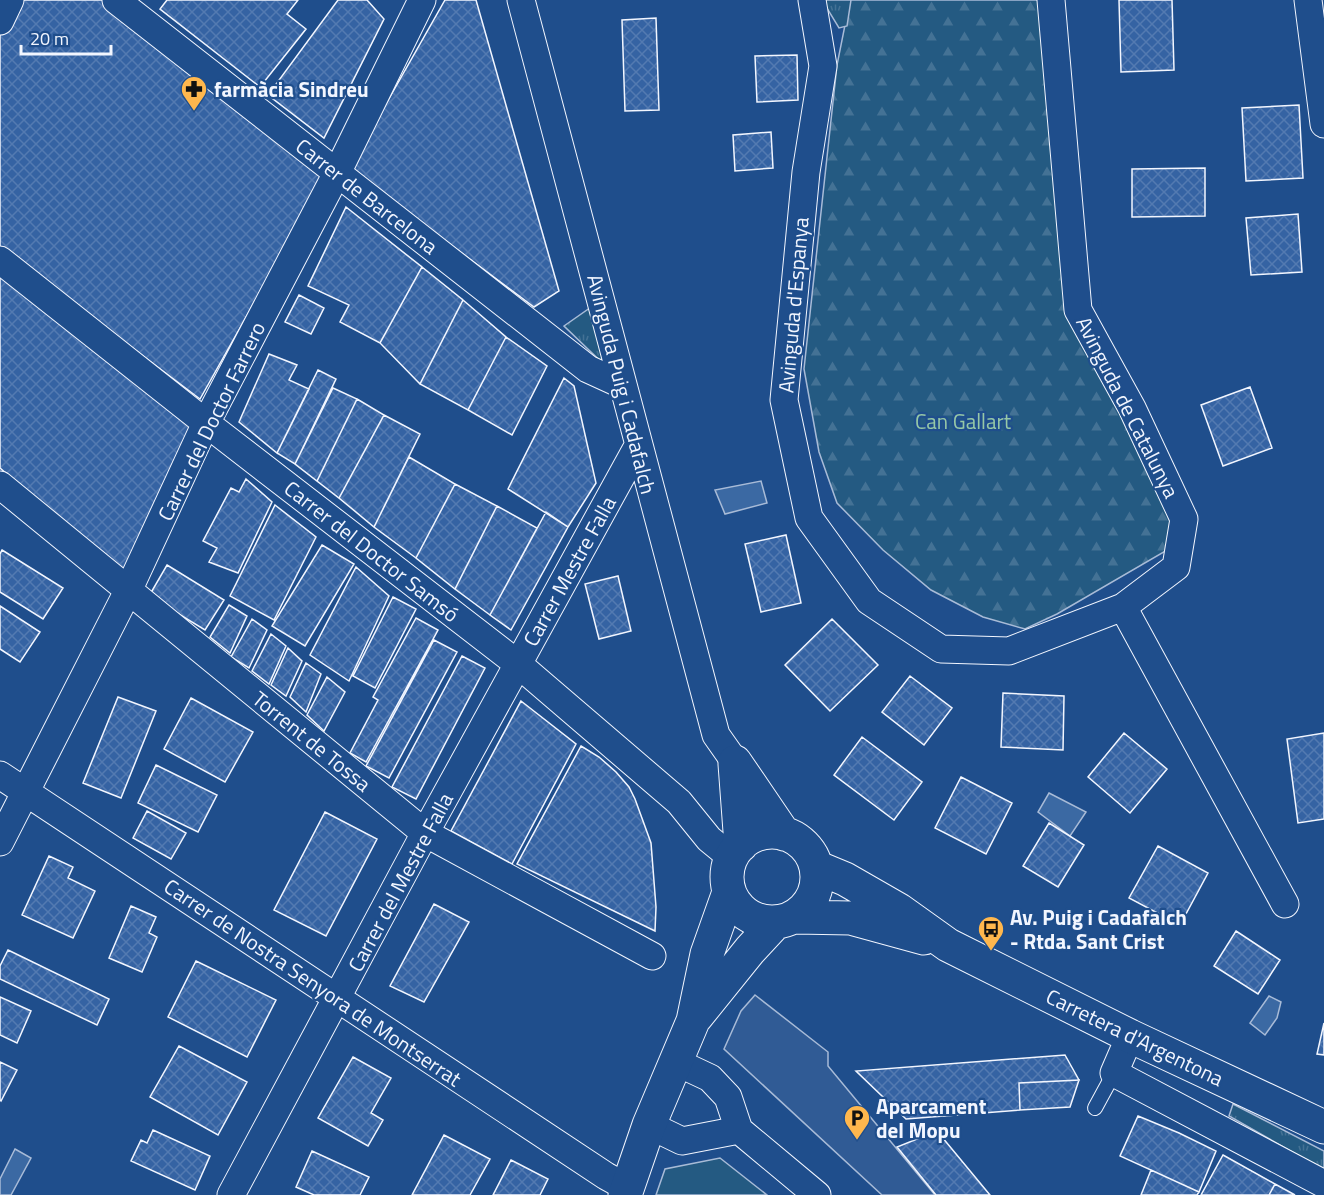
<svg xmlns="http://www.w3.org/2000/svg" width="1324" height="1195" viewBox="0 0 1324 1195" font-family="'Titillium Web',sans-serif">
	<defs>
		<pattern id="forest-firs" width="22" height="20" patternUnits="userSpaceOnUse" patternTransform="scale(1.5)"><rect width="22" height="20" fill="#245a82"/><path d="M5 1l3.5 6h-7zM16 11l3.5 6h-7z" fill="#447295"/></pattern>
		<pattern id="park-tufts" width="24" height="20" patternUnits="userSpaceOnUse" patternTransform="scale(1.5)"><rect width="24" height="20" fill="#245a82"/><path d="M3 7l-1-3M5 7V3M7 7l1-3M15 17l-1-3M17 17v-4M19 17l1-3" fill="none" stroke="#447295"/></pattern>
		<pattern id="building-cross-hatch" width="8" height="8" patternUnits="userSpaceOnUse" patternTransform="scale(1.5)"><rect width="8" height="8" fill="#3563a3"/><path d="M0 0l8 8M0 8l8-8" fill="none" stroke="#537ab1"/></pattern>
	</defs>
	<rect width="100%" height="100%" fill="#1f4e8c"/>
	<path fill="url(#forest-firs)" stroke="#a8bbd7" stroke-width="1.5" d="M850 0H1048L1065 310 1184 519 1169 549 1057 614 1025 629 983 617 931 590 883 550 837 503 819 452 804 369 837 65Z"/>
	<path fill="url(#park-tufts)" stroke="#a8bbd7" stroke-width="1.5" d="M822 0H851L847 26 839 28Z
		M597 303 617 377 564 326Z
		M1233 1104 1324 1151V1170L1229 1116Z"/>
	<path fill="#245a82" stroke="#a8bbd7" stroke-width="1.5" d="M720 1158 767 1195H656L665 1169Z"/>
	<path fill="#305b95" stroke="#a8bbd7" stroke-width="1.5" d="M755 995 828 1052V1066L935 1195H882L724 1049 741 1011Z"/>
	<path fill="#3b69a3" stroke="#a8bbd7" stroke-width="1.5" d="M761 481 767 503 725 514 715 490Z
		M1049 793 1086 812 1070 836 1038 812Z
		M1269 996 1281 1002 1277 1018 1265 1035 1250 1023Z
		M15 1149 31 1158 11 1195H0V1179Z"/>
	<path fill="url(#building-cross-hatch)" stroke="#f2f6ff" stroke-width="1.5" d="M15 0H104L326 175 200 399 0 248V33Z
		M167 0H298L287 14 306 29 260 87 160 9Z
		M338 0H367L384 19 324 138 268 95Z
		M445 0H476L559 291 534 307 349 169Z
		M1119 0H1172L1174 70 1121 72Z
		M656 18 659 110 625 111 622 20Z
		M797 55 798 100 757 102 755 56Z
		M1299 105 1303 178 1246 181 1242 108Z
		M771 132 773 168 735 171 733 135Z
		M1205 168V216L1132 217V169Z
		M346 207 422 267 380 343 340 322 349 305 308 286Z
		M1298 214 1302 272 1251 275 1246 218Z
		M422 267 463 300 420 384 380 343Z
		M0 272 195 427 123 574 0 468Z
		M299 295 324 308 311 334 285 322Z
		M463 300 506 337 468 410 420 384Z
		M506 337 547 366 512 435 468 410Z
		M269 354 297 365 289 380 309 389 277 453 239 422Z
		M318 370 336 379 295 464 277 453Z
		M564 378 574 386 596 483 568 527 508 489Z
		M1250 387 1272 448 1223 466 1201 405Z
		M333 388 357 399 317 481 295 464Z
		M357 399 384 415 339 498 317 481Z
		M384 415 420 434 374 527 339 498Z
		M409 457 455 484 416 558 374 527Z
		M246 479 272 502 238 573 209 562 217 548 203 541 231 488 239 492Z
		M455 484 497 506 455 589 416 558Z
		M275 505 316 537 274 620 230 596Z
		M497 506 537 528 490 615 455 589Z
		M546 512 568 527 511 630 490 615Z
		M786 535 801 603 761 612 745 544Z
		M322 545 354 564 305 646 272 626Z
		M2 550 63 588 43 619 0 592V554Z
		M167 565 224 600 205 630 149 596Z
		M356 567 389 596 349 681 310 655Z
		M618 576 631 631 599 639 585 584Z
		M393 597 416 609 375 688 353 676Z
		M229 605 247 616 230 653 210 637Z
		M0 606 40 632 20 662 0 649Z
		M416 618 438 630 366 762 350 753 378 700 373 697Z
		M252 619 267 630 249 668 231 657Z
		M832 619 878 665 830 711 785 665Z
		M271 634 286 646 269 684 252 671Z
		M434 640 457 652 389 778 366 766Z
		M288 648 302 661 286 696 271 685Z
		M462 656 485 668 416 799 392 787Z
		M306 663 321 674 306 712 290 697Z
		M910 676 952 708 924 745 882 712Z
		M327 677 345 692 324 731 307 715Z
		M1003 693 1064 696 1063 750 1001 747Z
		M118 697 156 711 121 798 83 783Z
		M191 698 253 732 225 782 164 749Z
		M521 701 576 744 512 864 451 831Z
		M1124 733 1167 769 1130 813 1088 777Z
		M1324 733V819L1298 823 1287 739Z
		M862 737 922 782 894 820 834 775Z
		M581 746 599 757 616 772 629 787 635 799 651 843 656 907 655 931 517 864Z
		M156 765 217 795 198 832 138 803Z
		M961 777 1012 803 986 854 935 828Z
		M147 811 186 833 171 859 133 838Z
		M325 812 377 839 326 936 274 910Z
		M1049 823 1084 845 1058 887 1023 866Z
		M1158 846 1208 873 1180 925 1129 898Z
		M49 856 73 867 68 878 95 891 73 938 22 915Z
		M434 904 469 922 424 1002 390 986Z
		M131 906 156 917 149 933 157 937 142 972 109 958Z
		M1236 931 1280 960 1258 994 1214 966Z
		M8 950 109 999 97 1025 0 979V966Z
		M196 961 276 1000 247 1057 168 1017Z
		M0 997 31 1011 17 1043 0 1035Z
		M1324 1023V1055L1317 1054Z
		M179 1046 247 1082 218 1135 150 1097Z
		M1065 1055 1079 1080 1019 1083 1020 1110 906 1119 856 1071Z
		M353 1057 391 1078 371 1113 383 1120 368 1146 318 1118Z
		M0 1062 17 1070 1 1101 0 1100Z
		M1079 1080 1070 1107 1020 1110 1019 1083Z
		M1138 1116 1179 1133 1216 1151 1199 1192 1120 1156Z
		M153 1130 210 1156 195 1190 131 1161 141 1140 147 1143Z
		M937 1131 990 1195H936L897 1147Z
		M444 1135 490 1159 470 1195H412Z
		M312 1151 369 1177 360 1195H314L296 1187Z
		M1223 1155 1275 1184 1269 1195H1201Z
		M511 1160 548 1179 540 1195H493Z
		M1151 1170 1199 1192 1197 1195H1141Z
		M1275 1184 1295 1195H1269Z"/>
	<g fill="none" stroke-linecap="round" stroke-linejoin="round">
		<g stroke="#f2f6ff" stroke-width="16">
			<path id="lane" d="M1095 1108 1114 1073"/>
		</g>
		<g stroke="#f2f6ff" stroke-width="29">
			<path id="street" d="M116 0 588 369 623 385
				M521 0 716 735 735 762
				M812 0 823 66 806 172 784 400 809 518 869 601 941 649 1009 651 1123 607 1176 567 1184 519 1132 408 1078 310 1051 0
				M1308 0 1324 124
				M0 21 10 0
				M0 260 206 423 518 664 679 802 709 839 731 857
				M0 485 425 833 652 956
				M1123 607 1285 904
				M0 775 606 1176 628 1188
				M0 842 128 591 206 423 337 173 422 0
				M1130 1036 1114 1073 1324 1184
				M676 1062 710 1078 728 1097 739 1130 817 1195
				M649 1125 682 1141 739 1130
				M231 1195 425 833 638 446"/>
		</g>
		<g stroke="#f2f6ff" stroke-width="35">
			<path id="secondary" d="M735 762 784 834
				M735 764 741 845
				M727 877a45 45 0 1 1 90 0a45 45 0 1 1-90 0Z
				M816 867 845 879 899 910 948 945 1130 1036 1324 1127
				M795 917 851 918 924 938
				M696 1017 750 950 776 922
				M625 1195 649 1125 693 1021 707 954 729 892"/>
		</g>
		<use href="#lane" stroke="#1f4e8c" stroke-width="14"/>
		<use href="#street" stroke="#1f4e8c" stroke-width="27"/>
		<use href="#secondary" stroke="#1f4e8c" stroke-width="33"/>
	</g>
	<defs>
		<g id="pharmacy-pin" transform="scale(1.35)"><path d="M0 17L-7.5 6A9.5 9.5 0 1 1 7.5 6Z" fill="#ffb74d" stroke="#1f4e8c"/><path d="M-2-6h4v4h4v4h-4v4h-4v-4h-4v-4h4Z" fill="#111"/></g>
		<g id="bus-pin" transform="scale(1.35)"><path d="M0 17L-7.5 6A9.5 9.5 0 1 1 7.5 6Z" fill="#ffb74d" stroke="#1f4e8c"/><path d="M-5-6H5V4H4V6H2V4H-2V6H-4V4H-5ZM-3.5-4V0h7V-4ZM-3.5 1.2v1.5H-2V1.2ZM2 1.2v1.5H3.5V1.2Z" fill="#111"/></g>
		<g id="parking-pin" transform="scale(1.35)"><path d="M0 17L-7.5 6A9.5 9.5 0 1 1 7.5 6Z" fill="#ffb74d" stroke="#1f4e8c"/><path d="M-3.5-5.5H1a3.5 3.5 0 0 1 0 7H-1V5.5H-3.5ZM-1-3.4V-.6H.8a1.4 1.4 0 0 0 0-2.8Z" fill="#111"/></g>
	</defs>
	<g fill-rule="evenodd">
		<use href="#pharmacy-pin" x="194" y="89"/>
		<use href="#bus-pin" x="991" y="929"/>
		<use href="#parking-pin" x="857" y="1118"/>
	</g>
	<g text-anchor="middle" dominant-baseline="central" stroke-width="4.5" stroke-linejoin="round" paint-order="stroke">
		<g font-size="21" font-weight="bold" fill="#f2f6ff" stroke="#1f4e8c" text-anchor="start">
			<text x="214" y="89">farmàcia Sindreu</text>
			<text x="1010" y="917">Av. Puig i Cadafalch<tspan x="1010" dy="24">- Rtda. Sant Crist</tspan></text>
			<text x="876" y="1106">Aparcament<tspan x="876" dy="24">del Mopu</tspan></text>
		</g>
		<g font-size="21" fill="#f2f6ff" stroke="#1f4e8c">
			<text transform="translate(367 196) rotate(38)">Carrer de Barcelona</text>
			<text transform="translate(793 305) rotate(-85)">Avinguda d'Espanya</text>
			<text transform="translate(622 384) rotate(76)">Avinguda Puig i Cadafalch</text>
			<text transform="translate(1128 407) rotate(63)">Avinguda de Catalunya</text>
			<text transform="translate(211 421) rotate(-64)">Carrer del Doctor Farrero</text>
			<text transform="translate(372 551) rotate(38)">Carrer del Doctor Samsó</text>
			<text transform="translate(569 571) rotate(-61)">Carrer Mestre Falla</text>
			<text transform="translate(312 741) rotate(39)">Torrent de Tossa</text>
			<text transform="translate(400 882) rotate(-62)">Carrer del Mestre Falla</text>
			<text transform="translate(313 982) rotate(34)">Carrer de Nostra Senyora de Montserrat</text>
			<text transform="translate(1135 1037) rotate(26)">Carretera d'Argentona</text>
		</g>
		<g font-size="21" fill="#97c8a6" stroke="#1f4e8c">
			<text x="963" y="421">Can Gallart</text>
		</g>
	</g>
	<path d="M21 45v9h90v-9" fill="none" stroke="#f2f6ff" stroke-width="3"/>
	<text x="30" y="45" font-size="18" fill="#f2f6ff" stroke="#1f4e8c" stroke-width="4.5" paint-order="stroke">20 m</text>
</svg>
